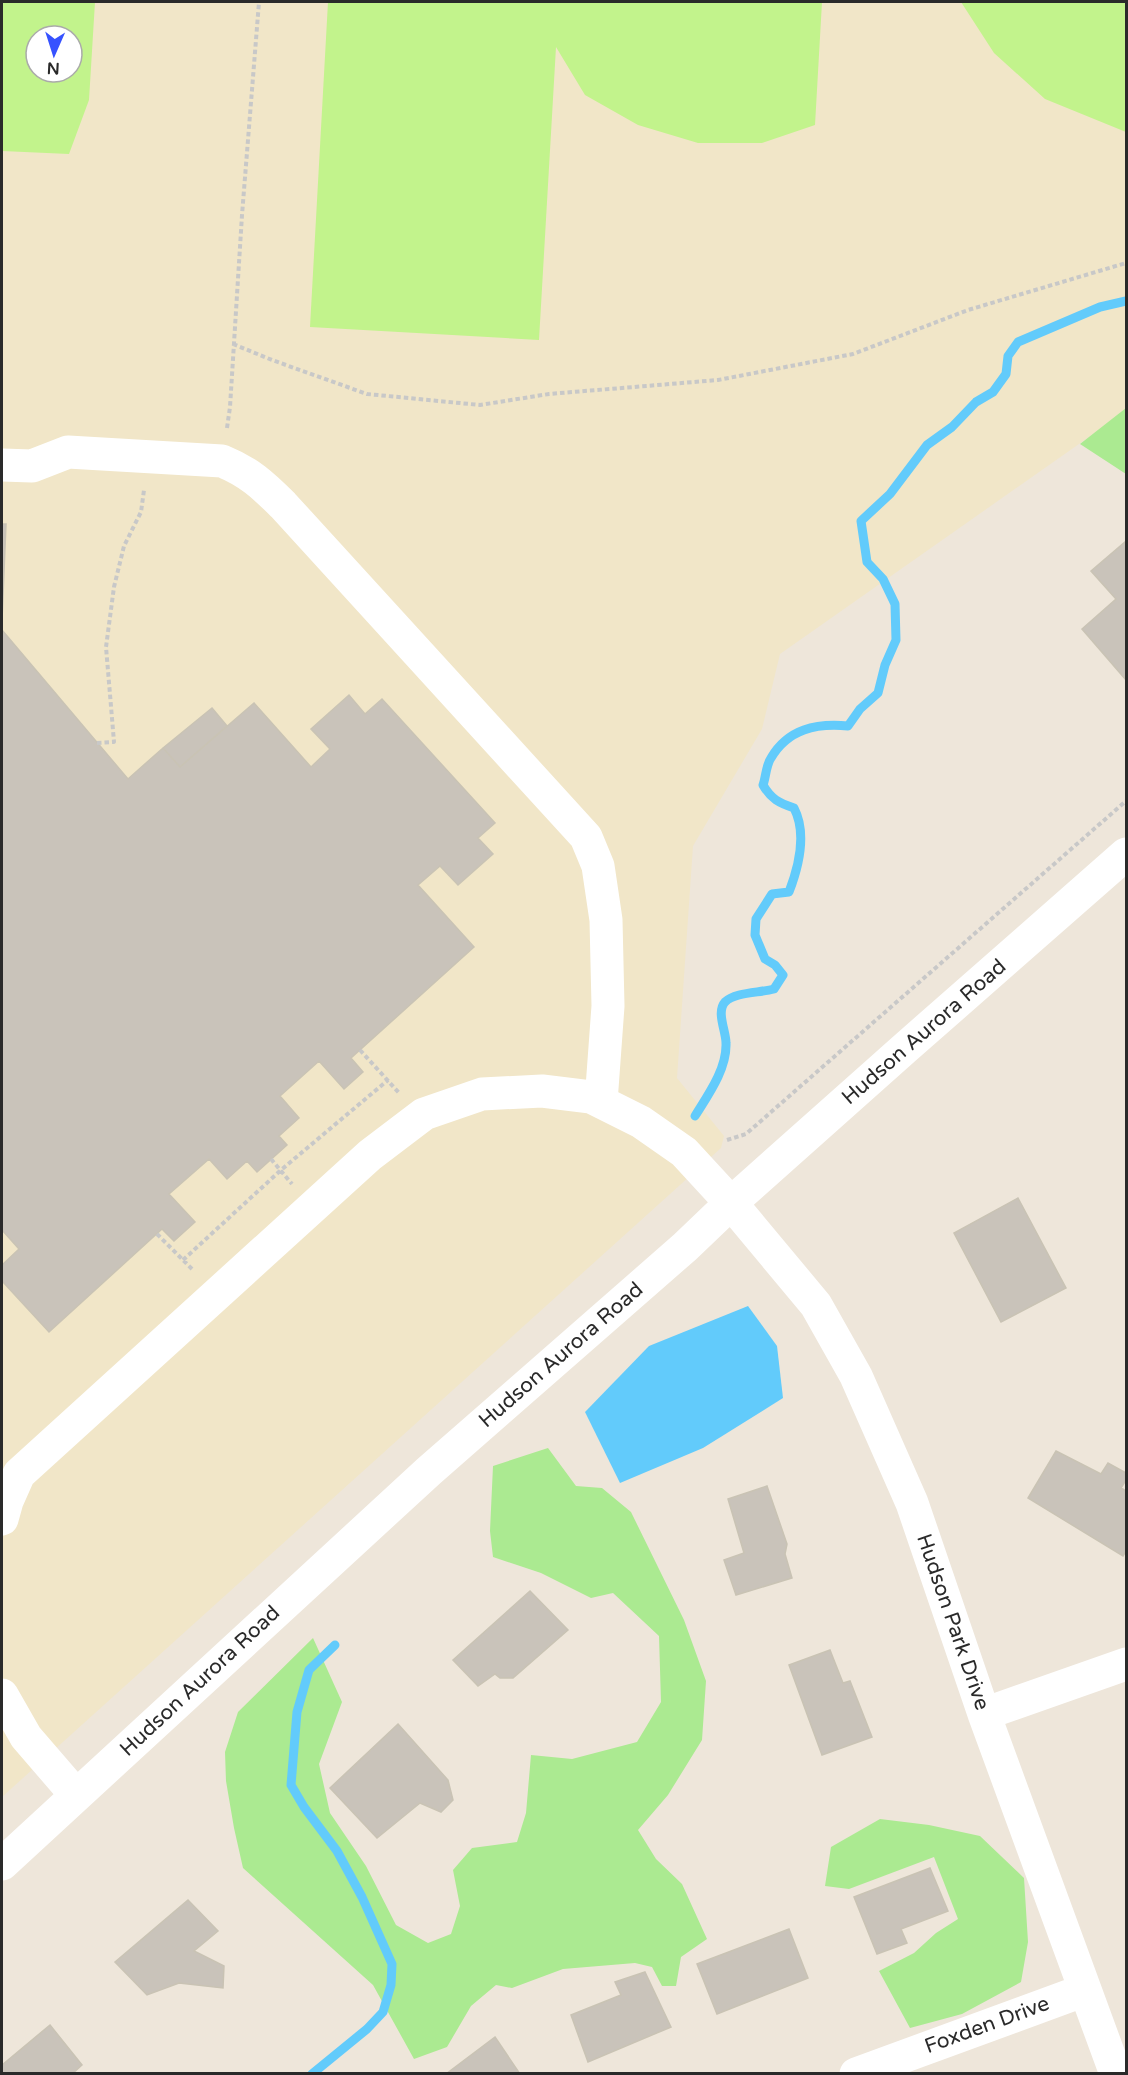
<svg xmlns="http://www.w3.org/2000/svg" width="1128" height="2075" viewBox="0 0 1128 2075" font-family="'Varela Round',sans-serif">
	<rect width="100%" height="100%" fill="#eee6da"/>
	<path fill="#f1e6c8" fill-rule="evenodd" d="M2 2H1126V411L780 654 762 729 693 846 677 1078 724 1136 721 1148 2 1797ZM36 36H72V72H36Z"/>
	<path fill="#abea91" d="M1126 408V474L1080 444Z
		M548 1448 576 1486 602 1488 631 1512 684 1620 706 1681 702 1740 668 1795 638 1830 656 1859 682 1884 707 1939 681 1957 676 1986H662L652 1967 635 1963 563 1969 512 1988 496 1985 471 2006 447 2047 414 2059 373 1985 243 1868 234 1828 226 1781 225 1752 238 1712 313 1638 342 1702 319 1764 330 1813 366 1866 396 1925 428 1943 451 1934 460 1906 453 1870 472 1848 517 1842 526 1813 531 1755 572 1759 637 1742 661 1702 659 1636 613 1593 591 1598 541 1573 493 1557 490 1531 493 1466Z
		M880 1819 929 1825 980 1836 1024 1878 1028 1942 1021 1982 962 2014 910 2028 879 1971 914 1953 936 1933 958 1919 934 1857 849 1889 825 1886 831 1847Z"/>
	<path fill="#c2f38c" fill-rule="evenodd" d="M2 2H95L89 100 69 154 2 151ZM36 36H72V72H36Z
		M328 2H822L815 125 762 143H698L638 125 585 95 556 47 539 340 310 327Z
		M961 2H1126V132L1045 99 994 53Z"/>
	<path fill="#62cbfb" d="M748 1306 777 1346 783 1398 703 1448 620 1483 585 1412 649 1346Z"/>
	<g fill="none" stroke-linecap="round" stroke-linejoin="round">
		<path stroke="#62cbfb" stroke-width="9" d="M695 1116C708 1095 727 1069 726 1043 726 1031 716 1012 725 1002 735 992 759 993 774 989L783 975 775 965 765 959 755 935 756 919 772 894 789 892C799 866 807 833 794 808 779 803 771 799 763 785 766 777 766 765 771 758 788 729 816 723 848 726L860 709 878 693 885 665 896 640 895 604 883 579 867 562 861 521 890 494 927 445 952 427 976 402 993 392 1006 374 1008 356 1018 342 1100 307 1126 301
			M312 2074 367 2029 383 2012 391 1985 392 1964 362 1897 337 1851 304 1807 291 1785 297 1712 309 1670 335 1645"/>
	</g>
	<path fill="#c9c3ba" stroke="#c9c3b4" stroke-width="1.5" d="M2 524H6L2 620Z
		M1125 542 1126 544V680L1082 629 1116 599 1091 571Z
		M2 630 128 779 163 748 180 767 254 703 311 767 330 749 311 729 349 695 365 714 382 699 495 823 478 838 493 854 458 885 440 866 418 885 474 947 351 1058 363 1072 344 1089 319 1061 280 1096 299 1118 279 1136 287 1145 257 1172 247 1161 227 1179 209 1159 169 1194 195 1222 174 1241 162 1229 49 1332 2 1281V1265L19 1249 2 1230Z
		M212 708 227 726 180 767 163 748Z
		M1018 1198 1066 1288 1001 1322 954 1233Z
		M1056 1451 1101 1474 1108 1463 1126 1473V1480L1121 1488 1126 1491V1551L1123 1556 1028 1498Z
		M767 1486 787 1544 785 1554 792 1578 736 1595 724 1560 744 1553 728 1499Z
		M530 1591 568 1630 513 1678H500L495 1674 478 1686 453 1660Z
		M830 1650 843 1683 850 1681 872 1737 822 1755 789 1665Z
		M398 1724 448 1780 453 1800 441 1812 420 1803 377 1838 330 1788Z
		M930 1868 948 1911 901 1929 907 1943 877 1954 854 1897Z
		M188 1900 218 1931 194 1951 224 1966 223 1988 179 1983 147 1995 115 1962Z
		M789 1929 808 1978 717 2014 697 1964Z
		M645 1972 671 2027 588 2062 571 2015 621 1995 615 1982Z
		M50 2025 82 2065 72 2074H2V2065Z
		M495 2037 520 2074H446Z"/>
	<g fill="none" stroke-linecap="round" stroke-linejoin="round">
		<path stroke="#c8c8c8" stroke-width="4" stroke-dasharray="4.5 3" stroke-linecap="butt" d="M233 344 272 360 367 394 480 405 549 394 718 380 853 354 968 310 1126 263
			M227 428 230 407 242 215 259 2
			M97 743 114 742 106 647 114 587 124 546 141 512 144 490
			M360 1050 400 1094
			M727 1140 746 1134 1126 801
			M271 1159 292 1184
			M157 1234 194 1271
			M183 1260 281 1170 388 1080"/>
		<path stroke="#fff" stroke-width="33" d="M2 465 32 466 68 452 222 461C249 472 263 485 283 505L586 837 598 866 606 920 608 1006 601 1102
			M2 1519 7 1501 19 1474 370 1155 424 1114 482 1094 542 1091 591 1097 641 1122 684 1152 731 1203 816 1305 856 1376 912 1503 984 1714 1116 2074
			M2 1695 26 1737 76 1795
			M984 1714 1126 1664
			M2 1864 429 1471 685 1247 731 1203 904 1049 1126 854
			M856 2074 1085 1990"/>
	</g>
	<g text-anchor="middle" dominant-baseline="central" stroke-width="4.5" stroke-linejoin="round" paint-order="stroke">
		<g font-size="21" fill="#2a2a2a" stroke="#fff">
			<text transform="translate(924 1032) rotate(-41)">Hudson Aurora Road</text>
			<text transform="translate(561 1355) rotate(-41)">Hudson Aurora Road</text>
			<text transform="translate(953 1622) rotate(71)">Hudson Park Drive</text>
			<text transform="translate(200 1681) rotate(-43)">Hudson Aurora Road</text>
			<text transform="translate(987 2025) rotate(-20)">Foxden Drive</text>
		</g>
	</g>
	<rect width="1128" height="2075" fill="none" stroke="#2a2a2a" stroke-width="6"/>
	<g transform="translate(54 54) rotate(183)"><circle r="28" fill="#ffffff" stroke="#aaaaaa" stroke-width="1.5"/>
	<path d="M0-4.5L10 22L0 15L-10 22Z" fill="#3652ff"/>
	<text y="-9" font-size="16" font-weight="bold" text-anchor="middle" fill="#2a2a2a">N</text>
	</g>
</svg>
